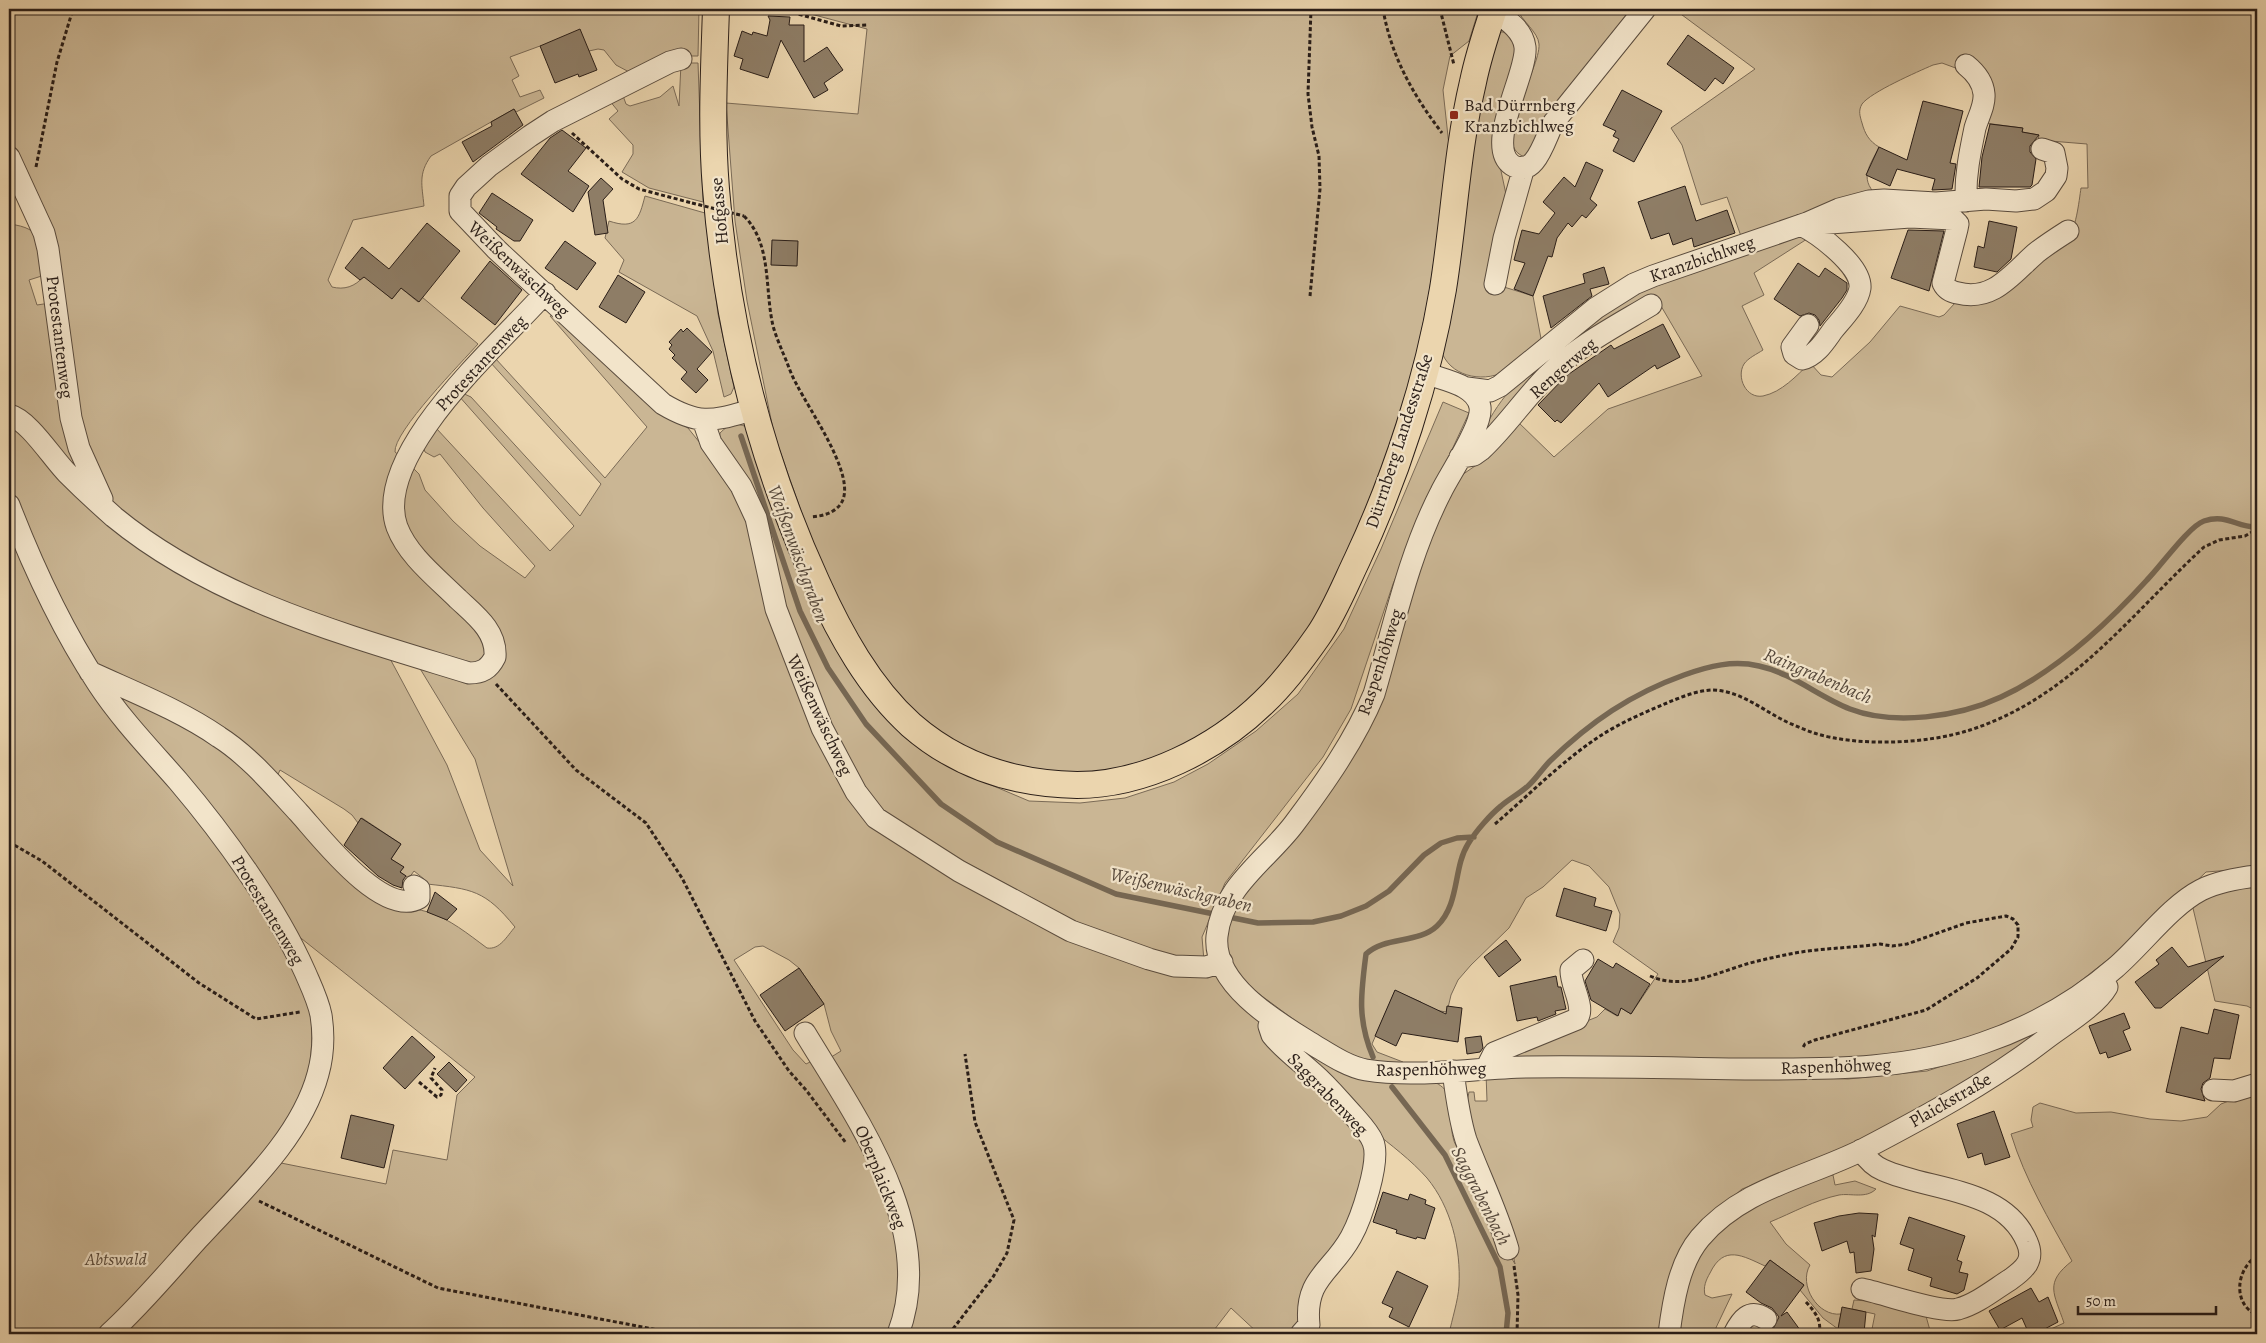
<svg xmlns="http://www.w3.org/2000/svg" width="2266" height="1343" viewBox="0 0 2266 1343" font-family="Alegreya,serif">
	<rect width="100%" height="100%" fill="#ebd5ae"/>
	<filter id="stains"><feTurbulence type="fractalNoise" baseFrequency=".004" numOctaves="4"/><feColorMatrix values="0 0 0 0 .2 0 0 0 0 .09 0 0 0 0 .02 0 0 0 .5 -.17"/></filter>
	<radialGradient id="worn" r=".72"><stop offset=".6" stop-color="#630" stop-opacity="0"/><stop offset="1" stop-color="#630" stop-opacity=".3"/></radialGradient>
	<path fill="#cab694" stroke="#7a6a56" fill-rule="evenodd" d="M9 9H699L698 56H681L631 73 616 65 604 50 598 49 589 51 540 46 510 57 519 76 512 80 520 97 540 90 544 98 516 112 514 109 431 156C418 174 422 185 424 206L353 220 328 280 332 287C344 290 355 287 364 276L392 299 401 288 418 302 422 297 478 344C463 361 393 432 395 452L400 456 389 512 477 624 487 644 482 663H458L211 576 111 503 80 430 40 212 9 145Z
		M792 9H1479L1469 41 1450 56 1443 90 1450 155 1428 300 1409 391 1372 502 1306 636 1270 682 1226 721 1175 751 1125 769 1074 776 1035 771 990 759 953 742 911 710 876 668 848 620 819 562 774 434 747 301 735 221 726 103 858 114 867 29Z
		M1517 9H1639L1525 157C1488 145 1541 69 1539 44 1538 32 1522 21 1517 9Z
		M1674 9H2257V868L2206 872 2142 933 2074 986 2031 1015 2009 1026 1968 1041 1932 1051 1842 1061 1500 1058 1520 1047 1597 1017 1605 1009 1617 1016 1621 1008 1631 1014 1658 974 1613 942 1619 928 1620 914 1609 887 1589 866 1572 860 1543 887 1526 898 1509 928 1471 965 1458 980 1451 995 1447 1012 1418 1008 1421 1002 1395 991 1372 1044 1377 1052 1403 1062 1405 1078C1422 1079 1436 1078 1447 1092 1457 1104 1449 1123 1453 1137 1455 1149 1466 1159 1473 1169 1491 1199 1496 1235 1515 1264 1510 1234 1496 1202 1485 1173 1475 1147 1462 1121 1469 1092H1474L1475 1101H1487L1486 1073H1676L1848 1079 1927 1071 1988 1051 2069 1010 2070 1014 2065 1019 2019 1053 1938 1100 1837 1152 1742 1189 1712 1215 1679 1259 1665 1317 1663 1334H1449C1452 1319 1458 1301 1459 1286 1461 1248 1451 1207 1427 1178 1411 1160 1391 1145 1372 1130L1366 1136 1372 1150V1162L1349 1235 1340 1248 1315 1279 1303 1310 1302 1325 1293 1334H1259L1231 1308 1211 1334H905L915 1310 916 1261 906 1209 877 1145 828 1059 841 1051 831 1031 824 1004 799 968 789 960 763 946 755 947 734 960 793 1050 806 1064 814 1060C850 1115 881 1170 897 1234 899 1244 903 1254 904 1264 906 1287 900 1313 892 1334H9V224C44 228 41 244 48 274L29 280 37 305 50 303C53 360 63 415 84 469 92 486 98 504 111 519 123 533 140 543 155 554 226 602 307 626 387 653L447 765 480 850 513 886 475 759 416 662 480 680C500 678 509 654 500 636 494 626 485 619 477 611 452 586 418 560 404 528 395 507 402 488 409 469L413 468 419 474 425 490 453 521 480 546 525 578 535 566 483 508 440 454 434 457 425 452 422 443 428 433 436 428 550 551 574 526 458 395 460 392 471 397 580 516 601 484 490 362 495 358 605 478 647 427 550 316 555 315 652 404 688 428 736 488 750 514 759 540 766 590 808 712 842 779 865 814 901 843 1060 934 1149 968 1203 975 1219 973 1253 1009 1293 1038 1340 1067 1359 1060 1334 1049 1255 991 1235 970 1226 946 1225 929 1239 900 1302 828 1360 741 1384 689 1419 560 1450 488 1459 477 1475 466 1516 420 1554 457 1608 409 1702 376 1661 306 1653 298C1583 330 1538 376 1490 434L1480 442C1496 382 1601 301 1657 278 1704 258 1754 245 1802 232L1807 239 1754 273 1764 295 1742 306 1763 350C1757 354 1748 358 1744 364 1736 377 1746 399 1763 396 1782 392 1796 376 1810 363L1821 375 1832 377 1870 342 1900 306 1939 317 1944 315 1955 303C1966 300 1978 302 1990 298 2015 289 2025 266 2045 251 2051 246 2060 244 2066 240 2076 232 2079 201 2081 188H2088L2087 144 2038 140 2039 135 2022 132V128L1985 123C1995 98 1992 74 1968 58L1961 70 1942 63 1933 65C1917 72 1871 92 1862 104 1858 111 1860 116 1862 123 1865 134 1869 141 1879 147 1870 166 1859 177 1876 195L1850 200 1742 239 1727 197 1701 205 1682 145 1671 128 1755 69ZM280 770 344 809 352 815 358 823 362 818 401 844 391 859 403 867 400 872 409 878 414 871 424 879 427 884C472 889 485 890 515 927 507 936 500 950 487 948 468 934 450 919 428 912 410 907 394 906 377 896 340 874 301 824 270 792ZM251 869 292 931 475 1077 457 1095 447 1160 393 1150 386 1184 276 1162 123 1330 112 1319C149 1280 187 1241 223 1201 253 1168 285 1133 304 1092 312 1072 315 1015 308 995 294 952 265 913 241 877Z
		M1500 32H1507L1512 36 1517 54 1497 152 1507 199 1504 287 1533 296 1542 344C1530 353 1517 366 1504 372 1481 383 1449 376 1441 350L1480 94Z
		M681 63H698L703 202 649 188 622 172 633 154V145L609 119 618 111 609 100 622 93 626 104 630 106 660 97 673 86 679 106Z
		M645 196 705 213 718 314 734 387 731 394 724 397 713 351 697 316 619 272 624 260 605 238 609 221C636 230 639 219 645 196Z
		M1443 402 1469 413 1430 497 1393 584 1351 709 1323 757 1225 883 1202 937 1204 961 1157 953 1097 933 900 827 870 799 827 725 719 442 720 433C729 424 735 422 747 427L782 534 806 590 834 639 958 771 1029 801 1080 803 1125 798 1174 782 1208 764 1256 731 1298 694 1344 629 1381 549Z
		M2257 883V1011L2247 1006 2215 1001 2192 904 2199 899Z
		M2257 1090V1334H2040L2064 1323C2054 1293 2044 1283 2072 1261 2049 1219 2025 1180 2011 1134L2033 1127 2031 1120 2033 1107 2040 1103 2076 1113 2111 1112 2150 1119 2181 1121 2207 1117 2221 1104Z
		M1833 1175 1835 1185 1855 1181 1876 1189C1866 1199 1851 1193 1839 1195 1815 1200 1792 1213 1770 1222L1786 1244 1810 1265C1798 1285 1818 1317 1841 1314L1838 1329 1823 1318 1800 1290 1804 1285 1770 1260 1765 1266C1743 1256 1724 1244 1710 1273 1706 1280 1703 1287 1705 1295L1712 1298 1732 1294 1713 1334H1676L1688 1279 1706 1242 1749 1205 1824 1176Z
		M1854 1300 1882 1302 1924 1309 1931 1334H1871L1875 1314 1852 1309Z"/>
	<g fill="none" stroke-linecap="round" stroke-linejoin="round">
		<path stroke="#766753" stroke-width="5.5" d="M741 436 800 611 828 668 866 724 941 804 997 842 1116 894 1258 923 1313 922 1341 916 1366 906 1389 891 1424 855 1441 843 1457 838 1474 837
			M1373 1057C1357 1019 1361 993 1366 954 1385 936 1418 944 1437 926 1460 904 1453 868 1468 844 1476 831 1490 815 1501 806 1509 799 1519 794 1528 786 1536 779 1542 769 1550 761 1590 722 1631 694 1684 675 1709 666 1733 660 1759 666 1792 673 1819 697 1850 709 1894 726 1958 717 2001 697 2057 671 2106 625 2147 580 2160 567 2189 526 2204 521 2227 513 2237 528 2257 527
			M1392 1087 1445 1155 1500 1267 1508 1313 1506 1334"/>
	</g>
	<path fill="#8e7d66" stroke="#2a1e18" d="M768 16 790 17 789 25H804V62L827 47 843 70 824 83 828 90 814 98 781 40 768 78 740 69 743 59 734 56 742 31 752 35 753 32 767 36 770 20Z
		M580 29 597 70 579 77 578 74 555 83 540 46Z
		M1688 35 1734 68 1723 84 1715 78 1705 91 1667 64Z
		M1622 90 1662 111 1634 162 1613 151 1619 139 1613 136 1616 131 1603 125Z
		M1923 101 1963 111 1950 163 1956 164 1952 189 1932 190 1935 179 1897 169 1890 186 1866 175 1879 147 1907 160Z
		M514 109 523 125 473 162 462 142 492 126 491 122Z
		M1990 124 2023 128 2022 132 2039 135 2030 146V152L2036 159 2032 185 2030 187H1979L1982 157Z
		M562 130 586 148 568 171 589 186 573 212 521 174 550 138Z
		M1586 162 1603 170 1590 199 1597 205 1586 218 1582 215 1572 227 1568 223 1557 238 1552 257 1548 256 1533 296 1514 289 1525 263 1514 260 1522 230 1539 234 1555 213 1543 202 1564 177 1575 187Z
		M601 178 613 189 603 200 608 233 595 235 588 192Z
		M1685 186 1696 221 1727 210 1735 233 1694 247 1692 238 1673 245 1669 233 1651 239 1638 202Z
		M492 193 533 220 520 241H514L496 229 497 227 479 213Z
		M1989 221 2017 227 2011 259 1997 272 1974 267 1978 246 1984 248Z
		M427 223 460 251 419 302 401 288 392 299 364 277 360 280 345 268 362 247 389 269Z
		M1908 230 1944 231 1929 291 1891 278Z
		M772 240 798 241 797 266 771 265Z
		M565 241 596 263 577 290 545 268Z
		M490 261 522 290 495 325 461 298Z
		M1798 263 1819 277 1825 268 1847 283V290L1842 298 1820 326 1819 320 1815 315 1809 313 1800 316 1774 299Z
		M1604 267 1609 284 1590 289 1592 296 1551 328 1543 296 1585 283 1583 274Z
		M618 275 645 292 626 323 599 307Z
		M1663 324 1680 357 1657 369 1655 365 1608 397 1599 383 1561 423 1557 420 1555 422 1538 405 1566 376 1611 345 1614 349Z
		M687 328 712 352 697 369 708 380 696 393 681 379 687 372 672 358 675 355 669 349 672 345 669 342 681 329 683 332Z
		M361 818 401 844 391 859 404 867 400 872 406 876 403 880 402 888 393 885 378 876 344 845Z
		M1564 888 1596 898 1594 906 1612 911 1606 931 1556 916Z
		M435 892 457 909 447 920 427 912Z
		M1506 940 1521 960 1499 977 1484 957Z
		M2172 947 2188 967 2224 956 2161 1008H2155L2135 982 2159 964 2156 960Z
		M1598 959 1613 968 1616 963 1650 984 1631 1014 1621 1008 1618 1016 1591 1000 1585 981Z
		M799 968 824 1004 785 1031 760 995Z
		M1556 976 1558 987H1561L1566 1009 1555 1011 1556 1014 1538 1021 1537 1017 1517 1021 1510 986Z
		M1395 990 1446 1014 1447 1006 1462 1008 1458 1042 1402 1033 1396 1046 1375 1036Z
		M2214 1009 2239 1015 2230 1059 2214 1058 2210 1078 2203 1083 2201 1089 2205 1101 2166 1092 2181 1027 2208 1034Z
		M2124 1013 2130 1028 2123 1031 2131 1050 2108 1058 2106 1052 2100 1054 2089 1026Z
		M412 1036 435 1057 405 1089 383 1068Z
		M1481 1036 1483 1048 1480 1052 1467 1054 1465 1038Z
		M449 1062 467 1080 456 1092 437 1074Z
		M1994 1111 2010 1157 1985 1165 1982 1153 1968 1158 1957 1124Z
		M351 1115 394 1125 384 1168 341 1158Z
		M1383 1192 1408 1200 1410 1194 1426 1200 1425 1204 1435 1208 1425 1239 1417 1237 1416 1239 1396 1233 1397 1230 1373 1222Z
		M1859 1213 1878 1214 1875 1237 1872 1235 1874 1249 1871 1271 1856 1273 1854 1252 1850 1253 1847 1241 1822 1251 1814 1223 1839 1216Z
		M1909 1217 1965 1236 1957 1260 1962 1262 1959 1272 1968 1274 1964 1290 1957 1294 1930 1286 1932 1278 1908 1270 1914 1249 1900 1244Z
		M1770 1260 1804 1285 1781 1316 1787 1312 1803 1334H1756L1761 1330 1773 1329 1779 1317 1772 1308 1761 1303 1746 1292Z
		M1397 1271 1428 1286 1409 1327 1389 1317 1393 1308 1382 1303Z
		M2031 1288 2039 1302 2048 1297 2058 1322 2035 1334H2029L2022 1318 2000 1330 1989 1311Z
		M1842 1307 1866 1312 1864 1333 1838 1329Z"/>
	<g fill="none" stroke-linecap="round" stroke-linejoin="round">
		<g stroke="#5a4c3e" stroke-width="23">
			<path id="minor" d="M1493 11C1507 19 1523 30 1525 47 1528 72 1484 146 1512 165 1536 181 1546 134 1554 122L1645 9
				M681 59 670 62 553 121 530 136 489 166 466 187 460 196V211L496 249 663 404C700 426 712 421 752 410
				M9 157 44 233 48 249 71 418 79 448 102 499
				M1966 201C1965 176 1970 152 1975 128 1978 117 1985 106 1984 94 1983 82 1976 73 1966 65
				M1817 224 1910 217 1953 219 1958 224 1957 229 1943 283C1946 289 1951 292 1958 293 1993 302 2012 274 2036 253 2046 245 2057 238 2068 231
				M1801 225C1819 234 1862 266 1860 288 1858 303 1842 319 1833 330 1825 341 1816 356 1802 359L1794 354 1792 347 1808 325
				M1495 284 1504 238 1524 167
				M1425 373C1442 380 1476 384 1480 407 1483 426 1450 473 1441 492 1408 556 1394 626 1374 694 1355 740 1324 784 1294 824 1267 860 1222 887 1217 936 1212 985 1278 1023 1314 1045 1329 1054 1348 1067 1366 1070 1417 1078 1475 1068 1526 1067 1599 1066 1672 1068 1745 1069 1828 1069 1904 1071 1983 1043 2030 1027 2077 1001 2115 968 2142 945 2170 906 2201 890 2219 881 2238 878 2257 876
				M1467 388 1490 391 1500 386 1596 308 1634 284 1653 276 1807 223 1839 209 1869 201 1884 200 1936 203 1986 199 2016 201 2034 199 2046 191 2056 176 2057 168 2054 153 2042 149
				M9 415C29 420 52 458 67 473 82 488 98 503 114 517 215 600 346 635 469 673 482 673 489 669 495 657 497 631 475 615 458 599 437 578 408 556 397 527 371 454 501 343 545 293
				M703 420 711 443 741 486 756 518 776 609 822 728 856 792 876 818 959 871 1071 931 1149 959 1174 966 1206 967 1222 962
				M1460 457 1474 455 1481 450C1505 428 1524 399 1547 376 1577 346 1616 326 1651 305
				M9 505C33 567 61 628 98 684 121 719 150 749 178 781 223 834 277 908 305 972 311 986 318 1000 321 1015 324 1034 323 1056 318 1074 301 1138 241 1192 198 1239 169 1271 141 1305 109 1334
				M90 672C133 692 180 710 219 737 249 756 275 787 299 813 319 835 383 919 419 898V889L414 886
				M1272 1018 1269 1026 1272 1035C1284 1050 1300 1061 1314 1074 1328 1086 1340 1101 1353 1115 1360 1123 1369 1132 1373 1142 1381 1161 1361 1219 1351 1237 1332 1272 1304 1278 1309 1325L1301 1334
				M805 1033C857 1119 938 1230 898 1334
				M1486 1069 1494 1053 1577 1019C1586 1007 1570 985 1571 970L1583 960
				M1453 1071C1456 1094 1459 1118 1466 1140 1480 1177 1497 1211 1508 1249
				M2213 1090 2234 1091 2257 1084
				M1861 1150C1867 1159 1873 1166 1883 1170 1929 1191 2004 1187 2027 1242 2035 1260 2025 1269 2011 1279 1995 1289 1977 1304 1958 1309 1942 1314 1882 1293 1862 1289
				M1669 1334C1673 1302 1679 1263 1700 1238 1742 1188 1806 1178 1862 1150 1925 1117 1990 1082 2047 1038 2064 1025 2096 1006 2107 987
				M1734 1334C1741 1320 1749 1308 1766 1319"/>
		</g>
		<g stroke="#2a1e18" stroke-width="28">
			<path id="major" d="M716 9C714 69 711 129 716 189 727 328 759 457 817 583 840 634 869 687 911 725 958 766 1016 784 1077 785 1144 785 1216 749 1264 702 1284 683 1302 659 1318 636 1334 613 1345 585 1357 560 1396 477 1428 379 1443 289 1454 220 1457 150 1473 82 1478 57 1486 33 1494 9"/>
		</g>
		<path stroke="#2a1e18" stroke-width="3" stroke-dasharray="4 2.5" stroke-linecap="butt" d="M780 9 841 26 868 25
			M1383 9C1391 56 1413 95 1442 133
			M1440 9 1454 65
			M572 133 622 179 639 189 692 203
			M36 167 57 62 73 9
			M744 216C771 243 765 285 772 321 774 332 779 343 783 353 788 364 791 375 797 385 810 411 850 467 844 496 841 511 825 516 811 517
			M1310 296 1320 189 1319 156 1312 127 1308 94 1311 9
			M496 684 576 770 646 823 682 878 755 1021 789 1071 806 1090 846 1143
			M1495 824C1529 795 1562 761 1600 736 1620 723 1645 712 1667 703 1681 697 1696 691 1711 690 1740 690 1762 710 1787 722 1796 726 1805 730 1814 733 1858 747 1927 744 1970 730 2070 698 2130 615 2204 547L2219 540 2245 536 2257 529
			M9 842 42 861 199 983 256 1019 300 1012
			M1650 976C1684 991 1718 972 1750 963 1765 959 1780 956 1795 953 1823 948 1851 948 1880 944L1892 946 1907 944 1966 923 2006 916 2013 919 2018 925V937L2011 949 1977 978 1926 1010 1815 1040 1805 1044 1802 1049
			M419 1082 437 1097 441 1095 442 1090 431 1078 435 1068
			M259 1201 438 1288 679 1334
			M2257 1256C2236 1269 2232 1304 2257 1315
			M1514 1266 1518 1295 1517 1334
			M1806 1302C1815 1312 1822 1320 1819 1334
			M949 1334 993 1277 1007 1253 1014 1220 975 1122 965 1054"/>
		<use href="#minor" stroke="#f2e4ca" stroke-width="21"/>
		<use href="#major" stroke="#ebd5ae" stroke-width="26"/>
		<path stroke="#2a1e18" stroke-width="3" stroke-dasharray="4 2.5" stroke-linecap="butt" d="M692 203 744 216"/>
	</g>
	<rect fill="#8f2418" stroke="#f2e4ca" stroke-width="2" x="1449" y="110" width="10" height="10" rx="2.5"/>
	<g text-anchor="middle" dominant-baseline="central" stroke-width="4.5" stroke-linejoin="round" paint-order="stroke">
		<g font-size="18" fill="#2a1e18" stroke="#f2e4ca" text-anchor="start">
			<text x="1464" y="105">Bad Dürrnberg<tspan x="1464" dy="21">Kranzbichlweg</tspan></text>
		</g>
		<g font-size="18" fill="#2a1e18" stroke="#f2e4ca">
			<text transform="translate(719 211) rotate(-95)">Hofgasse</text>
			<text transform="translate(1702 259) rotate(-19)">Kranzbichlweg</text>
			<text transform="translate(519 269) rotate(43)">Weißenwäschweg</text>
			<text transform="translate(60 337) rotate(83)">Protestantenweg</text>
			<text transform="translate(481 363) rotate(-47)">Protestantenweg</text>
			<text transform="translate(1563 368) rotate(-41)">Rengerweg</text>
			<text transform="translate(1399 441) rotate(-72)">Dürrnberg Landesstraße</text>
			<text transform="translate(1380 662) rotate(-72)">Raspenhöhweg</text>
			<text transform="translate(820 715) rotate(65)">Weißenwäschweg</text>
			<text transform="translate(268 910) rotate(59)">Protestantenweg</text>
			<text transform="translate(1836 1066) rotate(-2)">Raspenhöhweg</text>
			<text transform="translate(1431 1069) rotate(-1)">Raspenhöhweg</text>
			<text transform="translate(1328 1094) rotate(46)">Saggrabenweg</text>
			<text transform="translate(1950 1100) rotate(-30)">Plaickstraße</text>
			<text transform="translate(881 1177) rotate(68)">Oberplaickweg</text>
		</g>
		<g font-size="18" font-style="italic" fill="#5a4c3d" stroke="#f2e4ca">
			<text x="116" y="1259">Abtswald</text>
		</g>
		<g font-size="19" font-style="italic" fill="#56483b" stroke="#f2e4ca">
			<text transform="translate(798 554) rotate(70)">Weißenwäschgraben</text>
			<text transform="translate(1818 676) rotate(23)">Raingrabenbach</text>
			<text transform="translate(1181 890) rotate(13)">Weißenwäschgraben</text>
			<text transform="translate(1481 1196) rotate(63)">Saggrabenbach</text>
		</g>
	</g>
	<rect width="2266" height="1343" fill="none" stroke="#ebd5ae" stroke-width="30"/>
	<rect x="10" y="10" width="2246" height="1323" fill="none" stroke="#2a1e18" stroke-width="2.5"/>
	<rect x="15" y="15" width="2236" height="1313" fill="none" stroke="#2a1e18"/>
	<path d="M2078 1306v8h138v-8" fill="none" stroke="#2a1e18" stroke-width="2.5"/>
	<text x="2086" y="1306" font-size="15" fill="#2a1e18" stroke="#f2e4ca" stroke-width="4" paint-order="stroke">50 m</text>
	<rect width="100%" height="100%" filter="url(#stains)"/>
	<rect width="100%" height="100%" fill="url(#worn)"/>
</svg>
